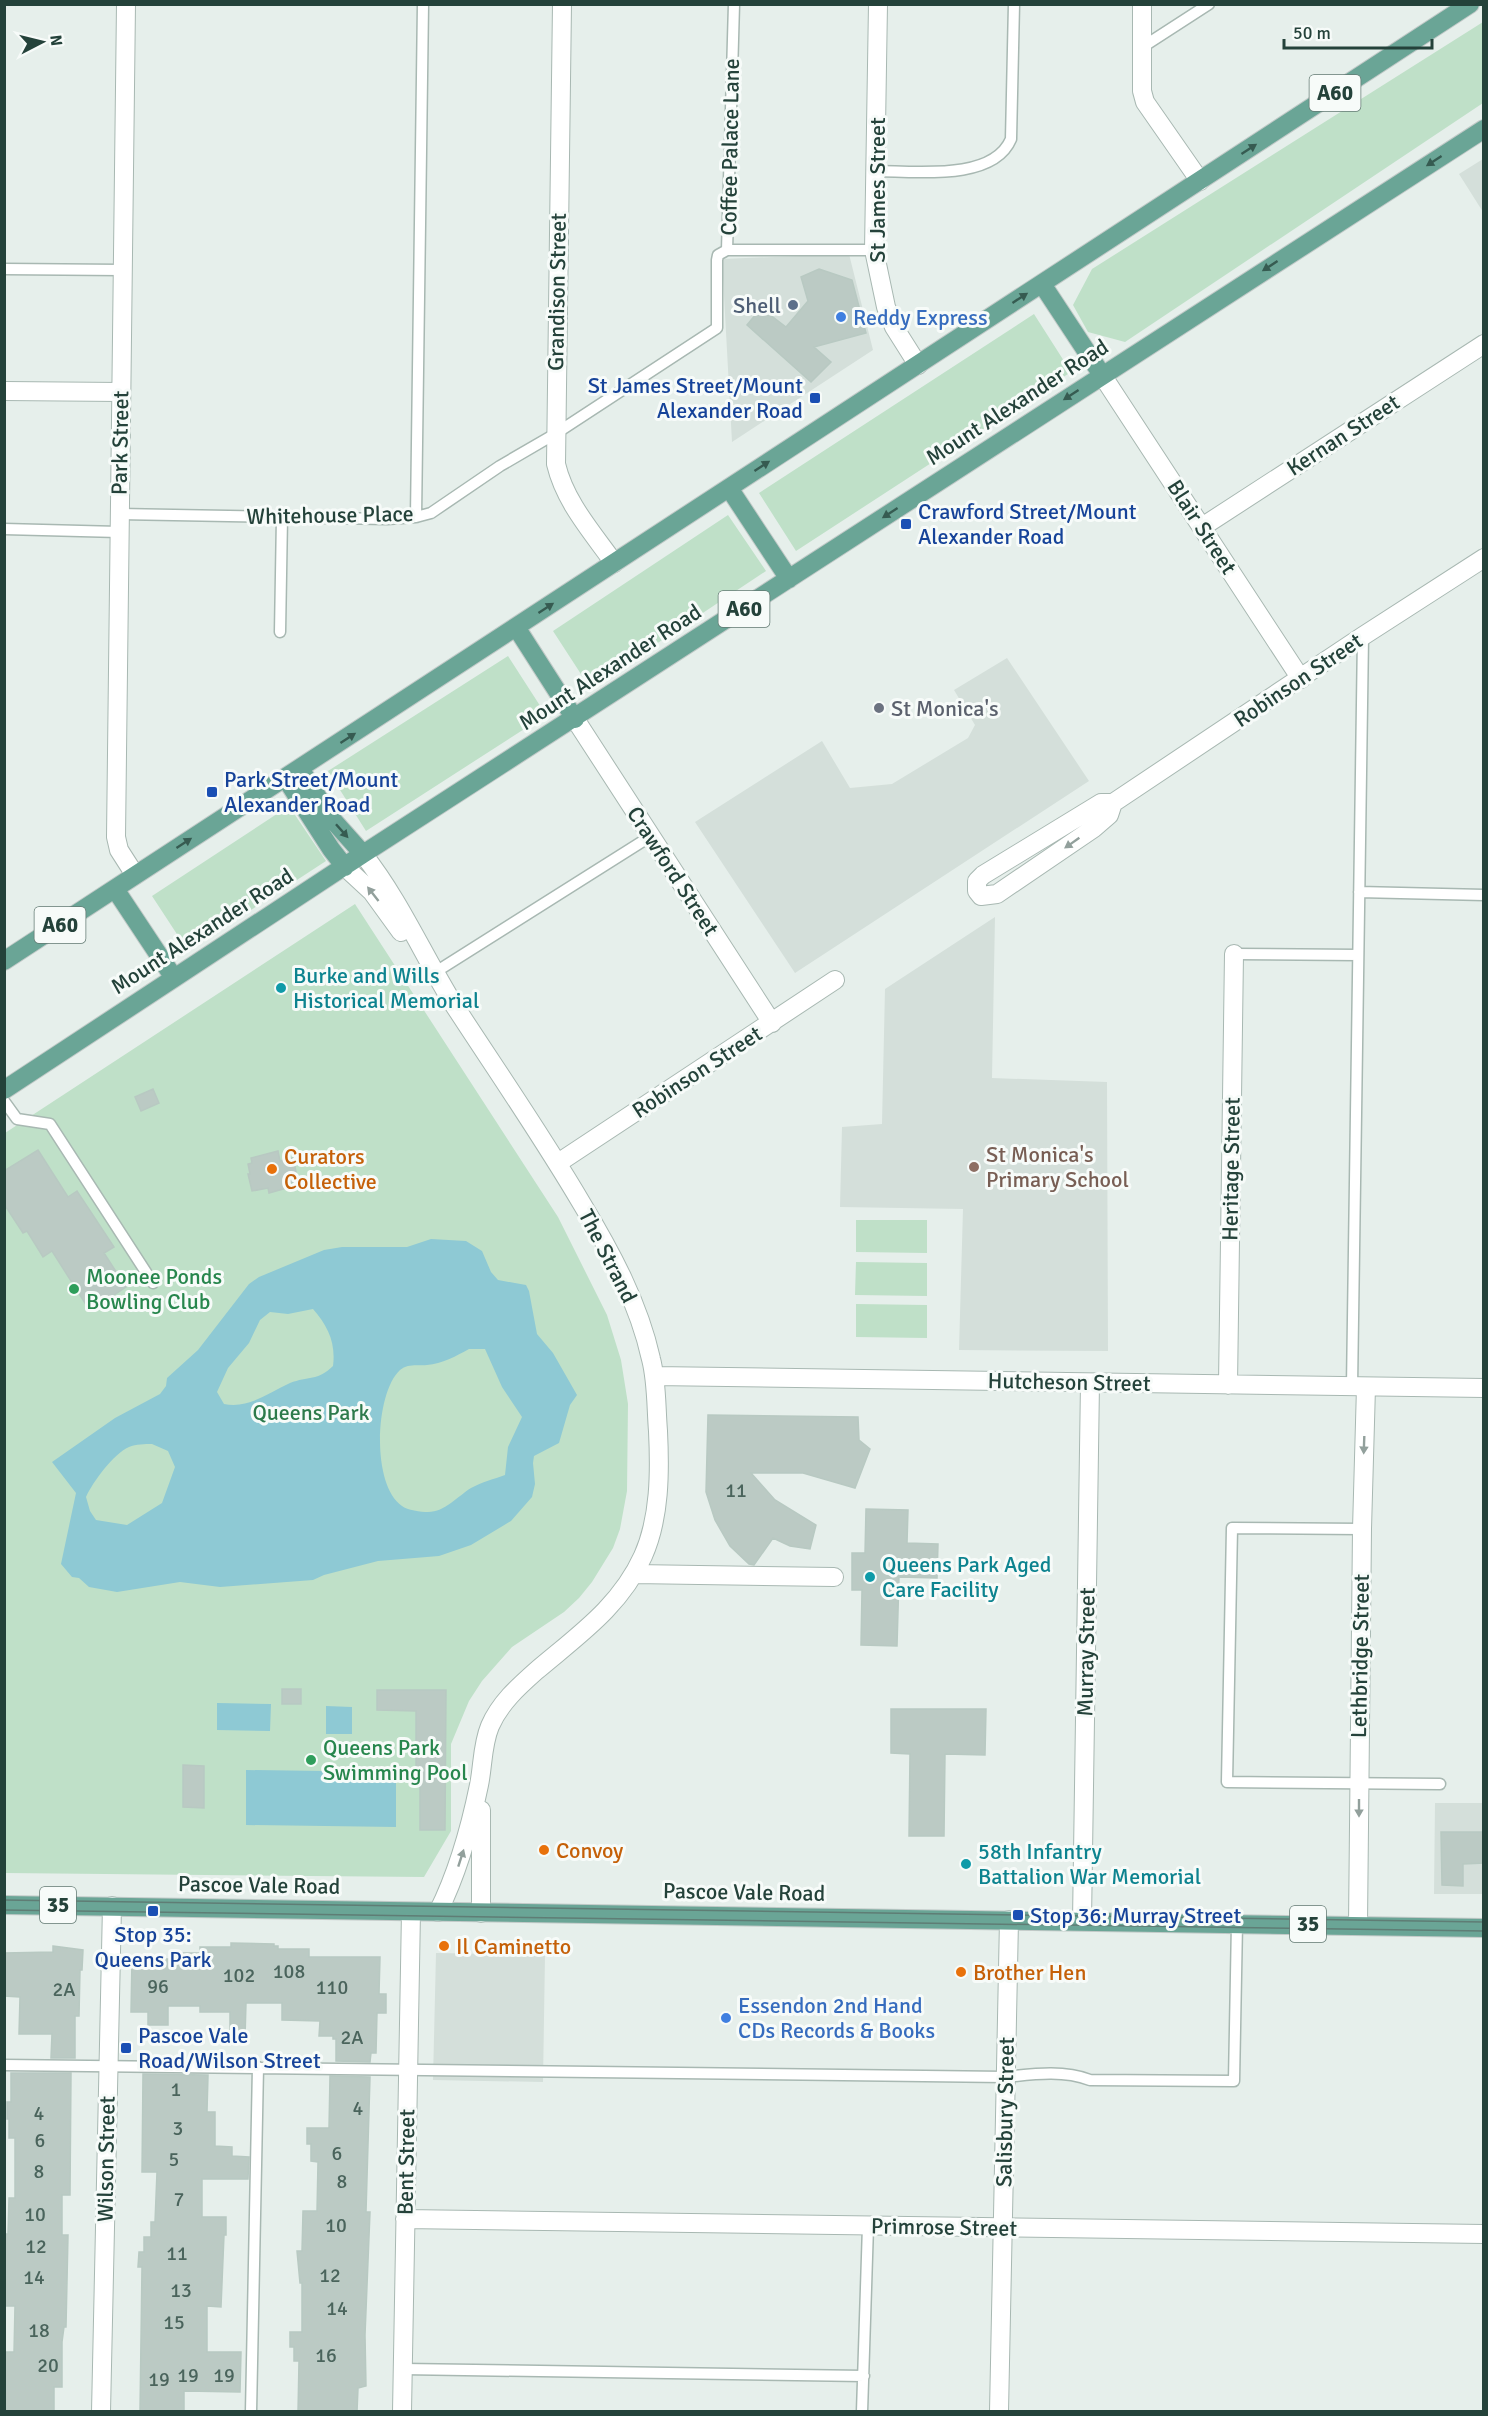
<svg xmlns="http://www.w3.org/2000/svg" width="1488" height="2416" viewBox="0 0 1488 2416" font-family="Signika,sans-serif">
	<rect width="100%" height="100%" fill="#e6efeb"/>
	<path fill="#d4dfda" d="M1483 159V212L1459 174Z
		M849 254 873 350 732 442 722 259Z
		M1007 658 1089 781 795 973 695 822 822 741 850 788 892 784 968 738 975 725 954 690Z
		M995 917 992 1078 1107 1082 1108 1351 959 1350 963 1209 840 1207 842 1127 882 1124 885 989Z
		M1435 1803H1483V1894H1434Z
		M436 1953 545 1955 543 2082 433 2080Z"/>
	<path fill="#bfe0c8" d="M1483 22V103L1125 342 1088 332 1073 305 1092 269Z
		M1034 314 1071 372 796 551 759 493Z
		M728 515 766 571 590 688 553 631Z
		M508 656 546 715 366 831 328 771Z
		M289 806 326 861 188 951 152 896Z
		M355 904 558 1217 607 1315 621 1360 628 1404 627 1491 620 1529 613 1548 592 1582 579 1598 564 1612 512 1647 482 1681 469 1701 451 1744V1831L424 1877 5 1873V1133Z
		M856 1220H927V1253L856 1252Z
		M856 1262 927 1263V1296L855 1295Z
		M856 1304 927 1305V1338L856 1337Z"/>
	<path fill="#8ec9d4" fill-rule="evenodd" d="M431 1239 466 1241 482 1251 491 1272 498 1280 526 1285 529 1291 537 1334 553 1353 577 1395 570 1405 559 1443 534 1456 533 1463 535 1484 532 1497 511 1521 471 1545 439 1556 378 1561 324 1575 313 1580 220 1587 180 1582 117 1592 89 1587 79 1578 72 1577 61 1564 76 1493 52 1462 115 1418 160 1394 166 1386 167 1378 198 1350 249 1284 259 1277 324 1250 342 1247H407ZM313 1309C328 1326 336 1343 333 1366 318 1381 308 1376 290 1383 268 1393 249 1409 224 1404L217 1392 228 1368 249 1343 260 1320 270 1312 288 1314ZM469 1349H485L502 1387 522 1417 508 1447 505 1475C494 1479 482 1482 471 1488 458 1496 445 1512 428 1512 421 1512 407 1510 402 1506 371 1485 375 1393 400 1370 408 1363 418 1366 427 1365 442 1364 456 1356 469 1349ZM152 1444 168 1451 175 1467 162 1503 127 1525 96 1520 90 1511 86 1497C93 1482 113 1454 129 1447 136 1444 145 1444 152 1444Z
		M217 1703 271 1704 270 1731 217 1730Z
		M326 1706 352 1707V1734H326Z
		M246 1770 396 1772V1827L246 1825Z"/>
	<path fill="#bbcac4" stroke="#b8c9c2" stroke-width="1.5" d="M819 269 852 280 866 333 814 347 831 362 811 382 747 325 761 308 786 327 808 301 801 277Z
		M153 1089 159 1103 141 1111 135 1097Z
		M38 1150 68 1197 77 1191 114 1247 104 1253 126 1287 90 1311 52 1251 43 1257 27 1231 23 1233 4 1204V1171Z
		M278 1151 280 1161 293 1158 298 1181 286 1184 287 1188 269 1193 268 1188 252 1191 248 1174H250L248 1164 252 1163 251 1158Z
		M708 1415 858 1417 859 1440 870 1449 855 1488 803 1473H751L775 1500 816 1525 810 1549 790 1546 773 1538 754 1565 749 1564 730 1546 715 1520 706 1492Z
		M866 1509 908 1510 907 1543 938 1544 937 1578 899 1577 897 1646 861 1645 862 1590H852V1553H865Z
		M282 1689H301V1704H282Z
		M377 1690H446L445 1830H420V1771H416V1711L377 1710Z
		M891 1709H986L985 1755 945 1754 944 1836H909L910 1754 891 1753Z
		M183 1765 204 1766V1808L183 1807Z
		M1441 1832H1484V1863L1463 1864V1886L1442 1885Z
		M231 1943 274 1944V1946H278V1949H309V1957H380L379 1994H386V2013H377L376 2053H371L370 2062 336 2061V2039H333V2036H319L320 2021 282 2020V2003H246L245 2038H230V2012H200V2006H168V2025H148V2012H131L132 1959H178V1953H200V1947H231Z
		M53 1946 83 1950 82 1970H80L79 2016H75V2058H51L52 2034H19L20 1997 4 1996V1953L53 1952Z
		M11 2073H71L70 2195H62V2235H68L66 2327H64L62 2342V2387H54V2412H6L4 2352H14L15 2306H5L4 2294 5 2234H8L9 2198H15V2138H9V2119H7V2102H11Z
		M143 2074 208 2075 207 2112H215V2146L232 2147V2156L249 2157 248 2179H202V2217H226V2235H224L221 2307 207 2306V2352H241L240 2392 184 2391V2412H140L142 2267H138L139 2252H144V2237H151V2222H155L157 2172H142Z
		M330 2076 370 2077 366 2212H370L365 2335 366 2386 358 2388 357 2412H298L299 2361H294V2347H290V2332H302V2283H300L297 2251H302L303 2211H317L318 2162 311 2161V2144H307V2128H329Z"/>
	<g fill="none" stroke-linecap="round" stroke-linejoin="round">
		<g stroke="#a8b8b2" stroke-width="13">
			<path id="service" d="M734 4 727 250H874
				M1141 48 1209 4
				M875 171C913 171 993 182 1011 139L1014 4
				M4 269 122 270
				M119 514 387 519 416 517 431 513 500 466 555 434 717 328V260L718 255 727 250
				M416 517 423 4
				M4 529 119 532
				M280 632 282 517
				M1359 892 1484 895
				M1234 954 1358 955
				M434 973 651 836
				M4 1101 17 1119 50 1124 153 1283
				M1352 1387 1363 636
				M1362 1529 1232 1528 1227 1782 1440 1784
				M4 2065 1005 2077C1034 2074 1063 2070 1090 2080L1234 2081 1237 1923
				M403 2369 864 2376
				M251 2412 258 2067
				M862 2412 868 2226"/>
		</g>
		<g stroke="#a8b8b2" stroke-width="20">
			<path id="minor" d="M562 4 556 464C565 502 592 532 614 563
				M878 4 874 250 886 307 894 327 918 365
				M1142 4V91L1145 102 1200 181
				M1102 375 1301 679
				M1202 527 1484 344
				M575 719 772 1023
				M1113 803H1101L983 875 977 881V891L981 896 997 894 1094 828 1109 815 1113 803 1363 636 1484 558
				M363 854C400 901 423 955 454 1005 497 1071 542 1136 582 1204 611 1252 639 1304 651 1359 657 1382 656 1407 658 1431 660 1472 660 1518 643 1556 620 1607 577 1636 536 1671 518 1687 500 1703 490 1726 482 1745 483 1766 479 1785 470 1829 458 1872 438 1912
				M345 867 372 892 401 932
				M558 1163 835 980
				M654 1376 1484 1388
				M1228 1385 1234 954
				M634 1574 834 1577
				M481 1810V1913
				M1082 1921 1090 1383
				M1358 1925 1362 1529 1366 1387
				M405 2219 1484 2234
				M402 2412 411 1912
				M999 2412 1009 1920"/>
		</g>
		<g stroke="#a8b8b2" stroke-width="20">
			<path id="tertiary" d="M126 4 116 837 119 850 135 875
				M4 391 121 392
				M101 2412 112 1906"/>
		</g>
		<g stroke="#c2cac8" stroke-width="20">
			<path id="primary" d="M1042 284 1102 375
				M729 488 789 579
				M516 627 575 719
				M301 770 330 817 363 854
				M286 779 331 849 345 867
				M115 889 174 978
				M4 961 1470 4
				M4 1090 363 854 1484 129
				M4 1905 1484 1928"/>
		</g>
		<use href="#service" stroke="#fff" stroke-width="10"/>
		<use href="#minor" stroke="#fff" stroke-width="18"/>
		<use href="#tertiary" stroke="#fff" stroke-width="18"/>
		<use href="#primary" stroke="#6aa596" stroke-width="18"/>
		<path stroke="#5f7d75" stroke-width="1.5" d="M4 1900 1484 1922
			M4 1910 1484 1931"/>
	</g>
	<defs><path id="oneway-solid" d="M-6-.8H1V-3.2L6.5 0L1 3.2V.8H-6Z" transform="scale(1.5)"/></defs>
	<g fill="#365b51">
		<use href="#oneway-solid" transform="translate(1249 149) rotate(-33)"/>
		<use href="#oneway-solid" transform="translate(1434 161) rotate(147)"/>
		<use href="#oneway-solid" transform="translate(1270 266) rotate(147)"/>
		<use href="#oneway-solid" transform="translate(1020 298) rotate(-33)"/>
		<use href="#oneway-solid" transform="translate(1071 395) rotate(147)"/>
		<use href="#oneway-solid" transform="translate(762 466) rotate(-33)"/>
		<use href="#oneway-solid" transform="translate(890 513) rotate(147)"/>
		<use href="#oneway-solid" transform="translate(546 608) rotate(-33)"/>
		<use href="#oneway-solid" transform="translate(348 738) rotate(-33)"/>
		<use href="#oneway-solid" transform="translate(342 831) rotate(48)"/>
		<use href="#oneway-solid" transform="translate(184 843) rotate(-33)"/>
	</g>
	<g fill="#92a09c">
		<use href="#oneway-solid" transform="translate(1072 843) rotate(145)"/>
		<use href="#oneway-solid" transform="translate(373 894) rotate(-128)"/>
		<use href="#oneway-solid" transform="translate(1364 1445) rotate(92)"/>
		<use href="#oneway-solid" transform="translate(1359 1808) rotate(90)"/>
		<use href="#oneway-solid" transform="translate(461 1858) rotate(-72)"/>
	</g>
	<circle fill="#5c6f8a" stroke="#f7fbf9" stroke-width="2" cx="793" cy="305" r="6"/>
	<g fill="#3f7fe0" stroke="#f7fbf9" stroke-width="2">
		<circle cx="841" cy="317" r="6"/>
		<circle cx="726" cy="2018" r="6"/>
	</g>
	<g fill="#1a4fb4" stroke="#f7fbf9" stroke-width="2">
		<rect x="809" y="392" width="12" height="12" rx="3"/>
		<rect x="900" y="518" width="12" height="12" rx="3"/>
		<rect x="206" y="786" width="12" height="12" rx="3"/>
		<rect x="147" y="1905" width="12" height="12" rx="3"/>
		<rect x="1012" y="1909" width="12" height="12" rx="3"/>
		<rect x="120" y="2042" width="12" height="12" rx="3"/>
	</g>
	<circle fill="#6b7280" stroke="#f7fbf9" stroke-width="2" cx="879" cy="708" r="6"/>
	<g fill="#0f9aa8" stroke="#f7fbf9" stroke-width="2">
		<circle cx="281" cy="988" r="6"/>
		<circle cx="870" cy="1577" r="6"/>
		<circle cx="966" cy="1864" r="6"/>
	</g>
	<circle fill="#8d6e63" stroke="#f7fbf9" stroke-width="2" cx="974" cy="1167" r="6"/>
	<g fill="#e8710a" stroke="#f7fbf9" stroke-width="2">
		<circle cx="272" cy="1169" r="6"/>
		<circle cx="544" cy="1850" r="6"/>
		<circle cx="444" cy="1946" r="6"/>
		<circle cx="961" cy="1972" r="6"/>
	</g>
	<g fill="#2e9e5b" stroke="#f7fbf9" stroke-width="2">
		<circle cx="74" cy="1289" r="6"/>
		<circle cx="311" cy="1760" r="6"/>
	</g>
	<g text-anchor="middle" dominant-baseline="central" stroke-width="6" stroke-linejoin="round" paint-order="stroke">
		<g font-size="20" fill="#4a645c">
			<text x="736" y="1490">11</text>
			<text x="289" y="1971">108</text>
			<text x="239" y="1975">102</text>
			<text x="158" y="1986">96</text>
			<text x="332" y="1987">110</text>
			<text x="64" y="1989">2A</text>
			<text x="352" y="2037">2A</text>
			<text x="176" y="2089">1</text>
			<text x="358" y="2108">4</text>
			<text x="39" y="2113">4</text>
			<text x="178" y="2128">3</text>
			<text x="40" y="2140">6</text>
			<text x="337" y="2153">6</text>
			<text x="174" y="2159">5</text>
			<text x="39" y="2171">8</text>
			<text x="342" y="2181">8</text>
			<text x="179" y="2199">7</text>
			<text x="35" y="2214">10</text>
			<text x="336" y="2225">10</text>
			<text x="36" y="2246">12</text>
			<text x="177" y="2253">11</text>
			<text x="330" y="2275">12</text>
			<text x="34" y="2277">14</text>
			<text x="181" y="2290">13</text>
			<text x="337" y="2308">14</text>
			<text x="174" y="2322">15</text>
			<text x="39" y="2330">18</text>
			<text x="326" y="2355">16</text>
			<text x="48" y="2365">20</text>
			<text x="188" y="2375">19</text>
			<text x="224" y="2375">19</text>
			<text x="159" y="2379">19</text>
		</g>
		<g fill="#f7fbf9" stroke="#637a73" stroke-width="1.5">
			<rect x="1309.5" y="75" width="51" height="36" rx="4.5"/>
			<rect x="718.5" y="591" width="51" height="36" rx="4.5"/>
			<rect x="34.5" y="907" width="51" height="36" rx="4.5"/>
			<rect x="40" y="1887" width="36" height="36" rx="4.5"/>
			<rect x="1290" y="1906" width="36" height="36" rx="4.5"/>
		</g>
		<g font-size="21" font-weight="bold" fill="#24423a">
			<text x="1335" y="93">A60</text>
			<text x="744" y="609">A60</text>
			<text x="60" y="925">A60</text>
			<text x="58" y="1905">35</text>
			<text x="1308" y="1924">35</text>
		</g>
		<g font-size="22" fill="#24423a" stroke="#f7fbf9">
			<text transform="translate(730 147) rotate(-89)">Coffee Palace Lane</text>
			<text transform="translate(877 190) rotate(-90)">St James Street</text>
			<text transform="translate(557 292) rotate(-89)">Grandison Street</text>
			<text transform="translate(1017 402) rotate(-33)">Mount Alexander Road</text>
			<text transform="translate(1343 435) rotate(-33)">Kernan Street</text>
			<text transform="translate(120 443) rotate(-89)">Park Street</text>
			<text transform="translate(330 515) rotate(-1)">Whitehouse Place</text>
			<text transform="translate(1202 527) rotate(57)">Blair Street</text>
			<text transform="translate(610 667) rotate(-33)">Mount Alexander Road</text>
			<text transform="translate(1298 680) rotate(-34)">Robinson Street</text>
			<text transform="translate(673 871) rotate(57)">Crawford Street</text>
			<text transform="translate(202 931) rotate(-33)">Mount Alexander Road</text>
			<text transform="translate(697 1072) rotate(-33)">Robinson Street</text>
			<text transform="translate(1231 1169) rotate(-89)">Heritage Street</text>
			<text transform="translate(608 1256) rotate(63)">The Strand</text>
			<text transform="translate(1069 1382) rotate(1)">Hutcheson Street</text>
			<text transform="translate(1086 1652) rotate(-89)">Murray Street</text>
			<text transform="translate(1360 1656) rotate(-89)">Lethbridge Street</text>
			<text transform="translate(259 1885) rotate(1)">Pascoe Vale Road</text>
			<text transform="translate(744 1892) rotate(1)">Pascoe Vale Road</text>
			<text transform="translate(1005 2112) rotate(-89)">Salisbury Street</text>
			<text transform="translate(106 2159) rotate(-89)">Wilson Street</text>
			<text transform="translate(406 2162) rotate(-89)">Bent Street</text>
			<text transform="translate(944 2227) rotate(1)">Primrose Street</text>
		</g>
		<g font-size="22" fill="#4e5e75" stroke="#f7fbf9" text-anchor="end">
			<text x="781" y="305">Shell</text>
		</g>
		<g font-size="22" fill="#366cbe" stroke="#f7fbf9" text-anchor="start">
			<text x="853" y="317">Reddy Express</text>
			<text x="738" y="2005">Essendon 2nd Hand<tspan x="738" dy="25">CDs Records &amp; Books</tspan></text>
		</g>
		<g font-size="22" fill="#164399" stroke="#f7fbf9" text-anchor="start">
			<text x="803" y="385" text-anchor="end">St James Street/Mount<tspan x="803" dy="25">Alexander Road</tspan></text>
			<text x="918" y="511">Crawford Street/Mount<tspan x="918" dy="25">Alexander Road</tspan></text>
			<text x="224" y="779">Park Street/Mount<tspan x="224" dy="25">Alexander Road</tspan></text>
			<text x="1030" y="1915">Stop 36: Murray Street</text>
			<text x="153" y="1934" text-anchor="middle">Stop 35:<tspan x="153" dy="25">Queens Park</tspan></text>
			<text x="138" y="2035">Pascoe Vale<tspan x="138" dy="25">Road/Wilson Street</tspan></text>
		</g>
		<g font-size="22" fill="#5b616d" stroke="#f7fbf9" text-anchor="start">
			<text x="891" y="708">St Monica's</text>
		</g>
		<g font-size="22" fill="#0d838f" stroke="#f7fbf9" text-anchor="start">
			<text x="293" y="975">Burke and Wills<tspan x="293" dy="25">Historical Memorial</tspan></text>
			<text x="882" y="1564">Queens Park Aged<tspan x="882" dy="25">Care Facility</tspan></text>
			<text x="978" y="1851">58th Infantry<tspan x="978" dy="25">Battalion War Memorial</tspan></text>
		</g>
		<g font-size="22" fill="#785e54" stroke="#f7fbf9" text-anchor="start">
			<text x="986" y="1154">St Monica's<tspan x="986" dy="25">Primary School</tspan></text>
		</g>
		<g font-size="22" fill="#c56008" stroke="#f7fbf9" text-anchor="start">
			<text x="284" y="1156">Curators<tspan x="284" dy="25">Collective</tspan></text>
			<text x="556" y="1850">Convoy</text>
			<text x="456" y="1946">Il Caminetto</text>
			<text x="973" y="1972">Brother Hen</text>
		</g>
		<g font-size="22" fill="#27864d" stroke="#f7fbf9" text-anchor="start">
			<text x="86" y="1276">Moonee Ponds<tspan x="86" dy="25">Bowling Club</tspan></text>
			<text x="323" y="1747">Queens Park<tspan x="323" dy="25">Swimming Pool</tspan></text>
		</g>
		<g font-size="22" fill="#2d7a4b" stroke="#f7fbf9">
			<text x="311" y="1412">Queens Park</text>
		</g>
	</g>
	<rect width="1488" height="2416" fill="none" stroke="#24423a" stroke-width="12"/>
	<g transform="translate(42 42) rotate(83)" stroke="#f7fbf9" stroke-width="4.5" paint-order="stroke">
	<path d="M0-4.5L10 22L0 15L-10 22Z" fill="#24423a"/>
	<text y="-9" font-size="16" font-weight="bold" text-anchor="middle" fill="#24423a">N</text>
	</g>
	<path d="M1284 39v9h148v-9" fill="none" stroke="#24423a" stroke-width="3"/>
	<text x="1293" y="39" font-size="18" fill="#24423a" stroke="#f7fbf9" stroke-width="4.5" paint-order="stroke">50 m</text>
</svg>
